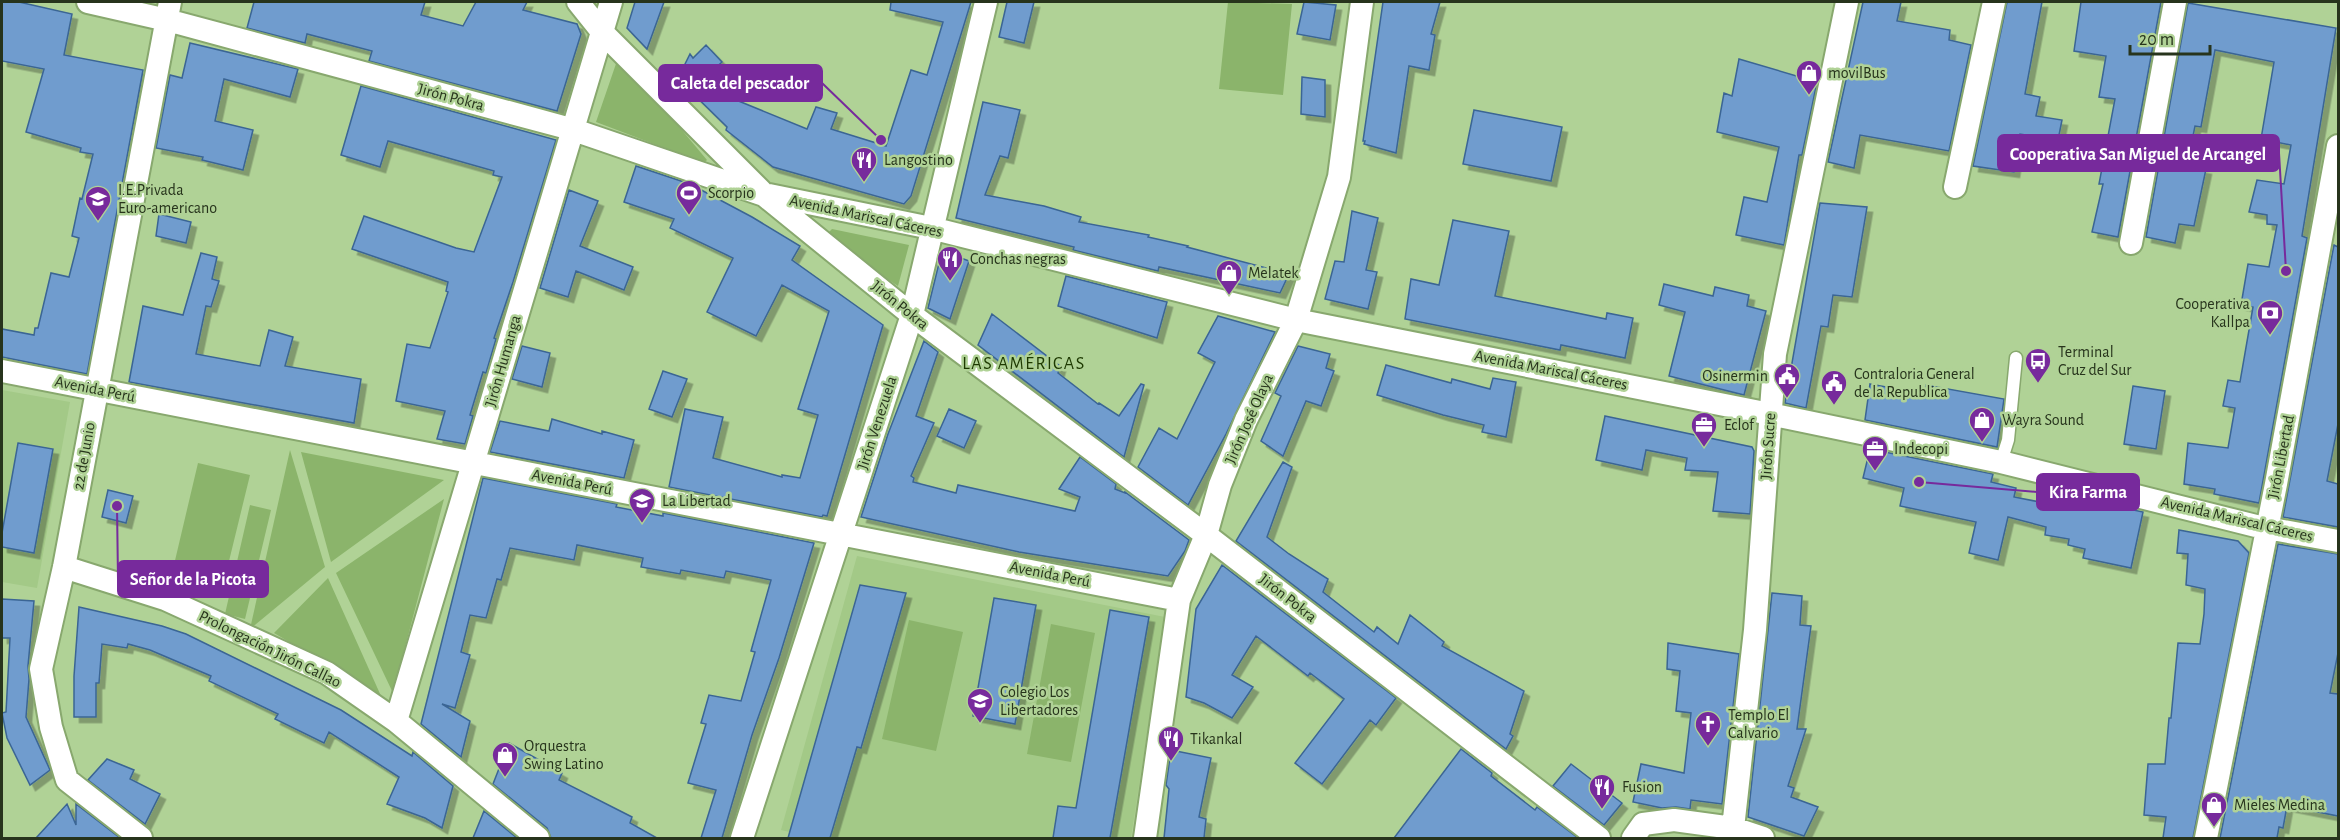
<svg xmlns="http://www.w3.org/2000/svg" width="2340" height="840" viewBox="0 0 2340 840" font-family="'Alegreya Sans',sans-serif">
	<defs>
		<filter id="shadow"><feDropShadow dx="5.5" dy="5.5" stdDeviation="0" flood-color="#0004"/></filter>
	</defs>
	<rect width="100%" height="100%" fill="#b0d296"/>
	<path fill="#a3c987" d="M2 390 70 402 37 588 2 582Z
		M857 556 1165 617 1131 838H815L781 830Z"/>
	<path fill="#8bb46b" d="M1228 2 1292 4 1283 95 1219 89Z
		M619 55 707 160 704 163 596 122Z
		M832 229 909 245 898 286 829 241 827 234Z
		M290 450 325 567 250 629Z
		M301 452 444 480 331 562Z
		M198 463 250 475 220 598 169 586Z
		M444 499 393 693 336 573Z
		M250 505 271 510 245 619 225 614Z
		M328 578 381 696 274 633Z
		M909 620 963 632 936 751 882 739Z
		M1051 624 1095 633 1071 762 1027 754Z"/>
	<path fill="#6f9cce" stroke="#3b6594" stroke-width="1.5" filter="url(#shadow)" d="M2 2H19L72 14 64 55 143 70 87 374 2 357V329L34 335 35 328H38L51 273 69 277 79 238 72 236 80 198 82 199 93 154 80 152 81 148 26 132 44 69 2 61Z
		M254 2H425L421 15 463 26 476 2H527L523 10 577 24 581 34 557 111 369 61 372 51 307 34 305 43 247 28Z
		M635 2H664L647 49 627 28Z
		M891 2H971L911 196 904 204 773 167 726 130 727 127 675 76 683 68 690 54 693 58 706 45 722 62 710 73 723 84 719 93 807 129 816 107 837 113 831 129 886 146 911 70 927 75 943 22 890 10Z
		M1007 2H1034L1024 43 999 37Z
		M1304 2 1336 5 1330 40 1297 34Z
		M1383 2H1440L1431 34 1435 35 1429 70 1409 66 1396 153 1364 144 1365 141H1363Z
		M1863 2H1901L1897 21 1950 30 1949 40 1971 45 1949 151 1860 135 1854 168 1828 162Z
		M2007 2H2042L2025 94 2040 97 2036 116 2062 120 2058 140 2020 134 2014 172 1973 166Z
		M2081 2H2161L2118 237 2092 232 2103 184H2099L2115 99 2099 97 2106 56 2074 51Z
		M2188 3 2336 28 2302 236 2307 238 2259 503 2214 494 2215 489 2184 484 2188 443 2228 448 2235 408 2223 406 2228 380 2240 382 2253 307 2241 305 2248 264 2269 267 2277 225 2267 224V215L2249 212 2257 180 2284 184 2291 145 2261 139 2274 62 2215 50 2201 127 2195 126 2187 165 2206 169 2194 226 2179 224 2175 243 2146 237Z
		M190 43 298 69 290 97 224 79 215 121 253 130 243 170 202 160 203 157 156 148 170 75 182 78Z
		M1739 59 1817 82 1802 155H1799L1784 245 1736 235 1744 197 1767 202 1779 147 1717 132 1724 93 1732 96Z
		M1302 77 1325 80V117L1301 114Z
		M361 86 556 140 513 282 494 338 496 339 486 373 483 372 470 415 473 416 465 444 437 439 445 411 396 401 407 344 430 348 448 292 446 291 448 282 352 249 364 216 456 248 474 252 502 177 493 175 494 171 388 141 380 167 341 155Z
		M983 102 1020 110 1008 158 1000 156 985 195 1044 206 1081 217 1079 222 1149 235 1148 237 1188 246 1187 247 1289 274 1280 293 1159 267 1158 271 1073 250 1074 247 956 218Z
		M1474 110 1562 127 1551 181 1463 164Z
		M636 166 690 184 752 217 800 246 792 260 883 325 827 516 823 515 822 517 669 487 685 409 723 417 713 458 782 477V475L800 478 818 415 798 409 829 311 782 285 756 336 707 312 733 258 670 228 674 219 624 202Z
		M569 190 598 201 580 246 633 267 624 290 576 271 568 297 540 288Z
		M1820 203 1867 207 1852 297 1833 295 1828 327 1821 326 1806 408 1785 403Z
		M1352 211 1378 218 1366 270 1377 272 1368 309 1325 299 1335 261 1344 262Z
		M159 214 191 222 186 243 156 236Z
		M1453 220 1509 231 1495 296 1606 319 1607 313 1633 318 1625 358 1561 345 1560 350 1405 319 1411 279 1439 285Z
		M2334 245 2338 247V424L2327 481 2338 484V527L2283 517Z
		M942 251 969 261 950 319 928 308Z
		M201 253 217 257 212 279 219 281 211 307 206 306 196 354 260 366 269 330 293 337 285 366 361 379 354 423 129 382 143 306 183 315Z
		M1066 276 1167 302 1157 338 1058 306Z
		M1664 284 1713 296 1715 287 1749 295 1747 306 1766 311 1744 395 1669 376 1685 312 1659 305Z
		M992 314 1060 366 1058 373 1098 404 1099 403 1119 416 1141 384 1144 385 1124 457 978 345Z
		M1218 316 1275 332 1226 434 1188 505 1138 467 1159 428 1177 439 1215 362 1198 353Z
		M924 341 938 352 916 416 934 423 911 476 914 478 913 482 956 493 958 485 1075 511 1080 497 1059 489 1080 457 1116 484 1115 489 1125 493V492L1189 540 1185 551 1168 576 1019 552 861 517 888 434Z
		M522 346 550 353 542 387 512 379Z
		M1298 346 1330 354 1326 368 1334 371 1321 406 1306 401 1283 456 1261 441 1281 396 1275 393Z
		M1386 365 1451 383 1452 379 1490 389 1493 378 1516 382 1506 437 1482 432 1484 425 1443 415 1377 395Z
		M663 371 687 379 672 417 649 409Z
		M1870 384 1924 394 1926 385 2004 399 1997 447 1865 420Z
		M2133 386 2165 391 2156 449 2124 444Z
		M949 409 976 421 964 448 937 436Z
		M1605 416 1752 447 1754 451 1750 514 1713 511 1718 472 1685 470 1687 458 1646 450 1642 470 1596 460Z
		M552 419 602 434V431L634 440 624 478 490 452 500 421 549 431Z
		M18 443 53 449 34 553 2 547V533Z
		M1870 449 1993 474 1991 482 2016 488 2014 497 2076 509 2078 498 2143 512 2131 568 2083 558 2085 549 2068 545 2069 539 2045 535 2046 527 2008 517 1998 560 1969 553 1976 522 1900 506 1904 488 1863 478Z
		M1283 462 1292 467 1267 537 1289 554 1328 579 1323 592 1374 632 1377 627 1398 644 1410 615 1444 642 1442 646 1524 691 1510 734 1513 736 1506 749 1236 541Z
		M483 478 617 504 616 507 663 516V513L814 543 779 658 752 735 722 838H701L716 790 688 783 706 724 701 723 709 695 741 701 755 652 751 651 771 580 726 571 724 578 681 570 680 574 641 567 643 558 577 545 574 560 510 548 501 580 497 579 486 618 470 615 461 652 470 655 455 708 442 704 470 721 461 757 421 724Z
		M108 490 133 496 126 523 102 517Z
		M2179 530 2238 541 2249 553 2193 838H2163L2166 817 2144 815 2148 764H2165L2169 718H2171L2178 643 2200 644 2204 614 2205 589 2186 585 2188 554 2177 553Z
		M2278 544 2338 554V653L2330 693 2338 694V816L2287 806 2283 828 2279 827 2277 838H2220Z
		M1222 565 1396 698 1376 725 1370 720 1322 784 1295 763 1344 699 1310 673 1308 676 1256 636 1232 675 1253 687 1232 718 1204 703 1186 697 1196 609Z
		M860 585 906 593 861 748 857 747 830 838H788Z
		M1772 593 1802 596 1800 625 1811 626 1797 729H1806L1788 786 1794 788 1791 797 1818 807 1804 836 1748 817Z
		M994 598 1036 605 1015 724 973 716Z
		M2 599 34 601 28 666 29 679 26 717 50 770 30 785 7 738 2 713 6 712 10 638H2Z
		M79 607 162 626 186 634 341 710 412 756 413 752 453 786 442 828 425 818 387 804 399 777 329 732 324 743 275 719 278 714 209 681 211 676 150 650 128 644 127 648 102 644 99 683H96V717H74V676Z
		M1110 610 1149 617 1110 838H1053L1058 806 1076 808Z
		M1668 643 1739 654 1722 804 1691 800 1690 809 1676 807 1662 808 1633 802 1641 764 1684 773 1691 713 1676 711 1680 671 1667 669Z
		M509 743 562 773 559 780 632 817 630 823 657 838H551L547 828 493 784Z
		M1461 749 1492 773 1491 776 1535 810 1537 807 1578 838H1394Z
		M1171 750 1211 758 1199 817 1206 819 1204 838H1164L1169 789 1166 785Z
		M107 759 134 770 130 779 160 794 145 824 88 780Z
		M1571 764 1622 803 1604 825 1553 786Z
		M67 804 76 825V804L120 838H36Z
		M484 811 517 838H473Z"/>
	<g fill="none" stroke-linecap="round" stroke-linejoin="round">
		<g stroke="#88a86e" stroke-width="15">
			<path id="lane" d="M2001 462 2008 440 2016 358"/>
		</g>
		<g stroke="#88a86e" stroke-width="26">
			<path id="street" d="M88 2 167 20 571 129 764 195 912 315 1206 535 1599 838
				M578 2 602 32 761 191
				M1955 187 1994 2
				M769 195 931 228 1296 320 1770 414 2001 462 2256 526 2338 541
				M2131 243 2175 2
				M2 371 1179 600
				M64 567 165 599 327 673 396 721 538 838
				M396 721 611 2
				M1733 828 1755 630 1775 354 1847 2
				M141 838 67 780 51 727 41 669 64 567 170 2
				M742 838 912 315 986 2
				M1145 838 1179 600 1206 535 1220 485 1246 420 1296 320 1339 177 1362 2
				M1633 838 1643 824 1674 820 1733 828 1763 838
				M2206 838 2276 484 2338 146"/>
		</g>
		<use href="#lane" stroke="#fff" stroke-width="12"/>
		<use href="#street" stroke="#fff" stroke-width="22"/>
	</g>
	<defs>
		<g id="shop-pin" transform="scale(1.35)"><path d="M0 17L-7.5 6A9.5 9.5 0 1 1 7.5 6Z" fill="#772a9c" stroke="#b0d296"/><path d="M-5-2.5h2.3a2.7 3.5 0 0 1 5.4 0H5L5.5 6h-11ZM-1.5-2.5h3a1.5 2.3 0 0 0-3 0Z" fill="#fff"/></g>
		<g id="restaurant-pin" transform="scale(1.35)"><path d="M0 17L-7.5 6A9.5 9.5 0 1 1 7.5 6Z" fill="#772a9c" stroke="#b0d296"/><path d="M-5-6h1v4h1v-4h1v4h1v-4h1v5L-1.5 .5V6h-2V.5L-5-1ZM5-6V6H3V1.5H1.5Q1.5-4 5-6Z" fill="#fff"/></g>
		<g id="stadium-pin" transform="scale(1.35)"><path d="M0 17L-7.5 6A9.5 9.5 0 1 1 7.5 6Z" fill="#772a9c" stroke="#b0d296"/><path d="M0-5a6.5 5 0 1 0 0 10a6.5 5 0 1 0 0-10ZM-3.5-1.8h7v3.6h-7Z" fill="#fff"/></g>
		<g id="school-pin" transform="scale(1.35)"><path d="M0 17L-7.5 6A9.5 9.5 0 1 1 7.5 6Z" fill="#772a9c" stroke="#b0d296"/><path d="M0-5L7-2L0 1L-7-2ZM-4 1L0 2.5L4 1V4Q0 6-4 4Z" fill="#fff"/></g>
		<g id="bank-pin" transform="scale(1.35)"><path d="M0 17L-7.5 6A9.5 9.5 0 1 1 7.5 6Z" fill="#772a9c" stroke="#b0d296"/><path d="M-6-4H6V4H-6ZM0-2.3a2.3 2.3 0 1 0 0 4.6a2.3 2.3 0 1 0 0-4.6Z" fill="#fff"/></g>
		<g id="bus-pin" transform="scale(1.35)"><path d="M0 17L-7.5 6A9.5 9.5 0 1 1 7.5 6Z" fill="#772a9c" stroke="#b0d296"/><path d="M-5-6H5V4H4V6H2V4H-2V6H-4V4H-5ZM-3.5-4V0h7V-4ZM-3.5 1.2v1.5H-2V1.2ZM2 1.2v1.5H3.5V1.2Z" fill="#fff"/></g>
		<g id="civic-pin" transform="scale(1.35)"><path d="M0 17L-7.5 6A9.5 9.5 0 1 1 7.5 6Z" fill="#772a9c" stroke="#b0d296"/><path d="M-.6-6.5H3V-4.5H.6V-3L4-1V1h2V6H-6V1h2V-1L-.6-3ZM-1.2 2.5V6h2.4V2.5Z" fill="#fff"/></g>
		<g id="office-pin" transform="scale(1.35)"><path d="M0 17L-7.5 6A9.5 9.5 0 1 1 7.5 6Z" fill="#772a9c" stroke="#b0d296"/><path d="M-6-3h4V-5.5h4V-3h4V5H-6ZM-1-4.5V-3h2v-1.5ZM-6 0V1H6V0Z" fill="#fff"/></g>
		<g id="church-pin" transform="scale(1.35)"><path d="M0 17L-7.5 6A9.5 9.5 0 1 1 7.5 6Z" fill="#772a9c" stroke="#b0d296"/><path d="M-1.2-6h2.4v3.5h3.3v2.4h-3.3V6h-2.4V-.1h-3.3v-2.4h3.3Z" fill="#fff"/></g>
	</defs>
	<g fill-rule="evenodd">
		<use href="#shop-pin" x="1809" y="73"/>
		<use href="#restaurant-pin" x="864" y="160"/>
		<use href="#stadium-pin" x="689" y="193"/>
		<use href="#school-pin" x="98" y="199"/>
		<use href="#restaurant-pin" x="950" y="259"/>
		<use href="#shop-pin" x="1229" y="273"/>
		<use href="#bank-pin" x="2270" y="313"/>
		<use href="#bus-pin" x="2038" y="361"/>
		<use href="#civic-pin" x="1787" y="376"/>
		<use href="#civic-pin" x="1834" y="383"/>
		<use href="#shop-pin" x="1982" y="420"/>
		<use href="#office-pin" x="1704" y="425"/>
		<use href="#office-pin" x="1875" y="449"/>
		<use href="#school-pin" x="642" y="501"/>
		<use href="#school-pin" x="980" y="701"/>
		<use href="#church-pin" x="1708" y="724"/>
		<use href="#restaurant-pin" x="1171" y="739"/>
		<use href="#shop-pin" x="505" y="755"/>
		<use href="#restaurant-pin" x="1602" y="787"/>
		<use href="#shop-pin" x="2214" y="805"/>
	</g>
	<g text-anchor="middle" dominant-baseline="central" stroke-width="5" stroke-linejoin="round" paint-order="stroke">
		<g font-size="16" fill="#27341c" stroke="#b0d296" text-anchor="start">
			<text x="1828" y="73">movilBus</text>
			<text x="884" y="160">Langostino</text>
			<text x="118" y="190">I.E.Privada<tspan x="118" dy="18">Euro-americano</tspan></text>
			<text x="708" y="193">Scorpio</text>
			<text x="970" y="259">Conchas negras</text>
			<text x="1248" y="273">Melatek</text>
			<text x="2250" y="304" text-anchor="end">Cooperativa<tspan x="2250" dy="18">Kallpa</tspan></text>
			<text x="2058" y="352">Terminal<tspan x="2058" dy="18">Cruz del Sur</tspan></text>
			<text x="1854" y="374">Contraloria General<tspan x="1854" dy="18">de la Republica</tspan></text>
			<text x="1768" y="376" text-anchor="end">Osinermin</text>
			<text x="2002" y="420">Wayra Sound</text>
			<text x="1724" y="425">Eclof</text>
			<text x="1894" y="449">Indecopi</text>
			<text x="662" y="501">La Libertad</text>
			<text x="1000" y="692">Colegio Los<tspan x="1000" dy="18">Libertadores</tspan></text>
			<text x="1728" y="715">Templo El<tspan x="1728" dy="18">Calvario</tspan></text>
			<text x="1190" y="739">Tikankal</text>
			<text x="524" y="746">Orquestra<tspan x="524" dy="18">Swing Latino</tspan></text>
			<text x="1622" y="787">Fusion</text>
			<text x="2234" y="805">Mieles Medina</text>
		</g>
		<g font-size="16" fill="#27341c" stroke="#b0d296">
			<text transform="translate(451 97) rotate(15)">Jirón Pokra</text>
			<text transform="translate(866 216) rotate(12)">Avenida Mariscal Cáceres</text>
			<text transform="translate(900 305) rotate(39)">Jirón Pokra</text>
			<text transform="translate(503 361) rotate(-74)">Jirón Humanga</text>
			<text transform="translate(1551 370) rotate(11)">Avenida Mariscal Cáceres</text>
			<text transform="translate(95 389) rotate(11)">Avenida Perú</text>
			<text transform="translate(1249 419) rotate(-66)">Jirón José Olaya</text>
			<text transform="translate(877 423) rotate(-72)">Jirón Venezuela</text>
			<text transform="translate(1768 446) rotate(-86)">Jirón Sucre</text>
			<text transform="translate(84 456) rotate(-80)">22 de Junio</text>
			<text transform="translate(2281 457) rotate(-79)">Jirón Libertad</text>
			<text transform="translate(572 482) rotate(11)">Avenida Perú</text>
			<text transform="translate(2237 519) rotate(13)">Avenida Mariscal Cáceres</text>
			<text transform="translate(1050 574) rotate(11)">Avenida Perú</text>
			<text transform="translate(1288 598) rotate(38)">Jirón Pokra</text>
			<text transform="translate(270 649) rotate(26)">Prolongación Jirón Callao</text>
		</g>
		<g font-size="18" letter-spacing="1.5" fill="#1d3900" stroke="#b0d296">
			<text x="1024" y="364">LAS AMÉRICAS</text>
		</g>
	</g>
	<path fill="none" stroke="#772a9c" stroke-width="2" d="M881 140L822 83M2286 271L2279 153M1919 482L2037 492M117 506L118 579"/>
	<g fill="#772a9c" stroke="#b0d296" stroke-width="2">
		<circle cx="881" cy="140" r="6"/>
		<circle cx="2286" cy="271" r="6"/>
		<circle cx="1919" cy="482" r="6"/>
		<circle cx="117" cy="506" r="6"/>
	</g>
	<g fill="#772a9c" stroke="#772a9c" stroke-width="2">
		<rect x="659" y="65" width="163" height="36" rx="6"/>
		<rect x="1998" y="135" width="281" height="36" rx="6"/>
		<rect x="2037" y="474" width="102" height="36" rx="6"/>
		<rect x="118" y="561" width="150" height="36" rx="6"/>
	</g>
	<g font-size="18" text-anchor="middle" font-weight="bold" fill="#fff">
		<text x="740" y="89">Caleta del pescador</text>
		<text x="2138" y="160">Cooperativa San Miguel de Arcangel</text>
		<text x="2088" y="498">Kira Farma</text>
		<text x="193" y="585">Señor de la Picota</text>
	</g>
	<rect width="2340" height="840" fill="none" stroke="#27341c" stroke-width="6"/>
	<path d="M2130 45v9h80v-9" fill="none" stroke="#27341c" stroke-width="3"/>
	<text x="2139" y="45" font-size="18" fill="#27341c" stroke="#b0d296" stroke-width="4.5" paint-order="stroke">20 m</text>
</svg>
